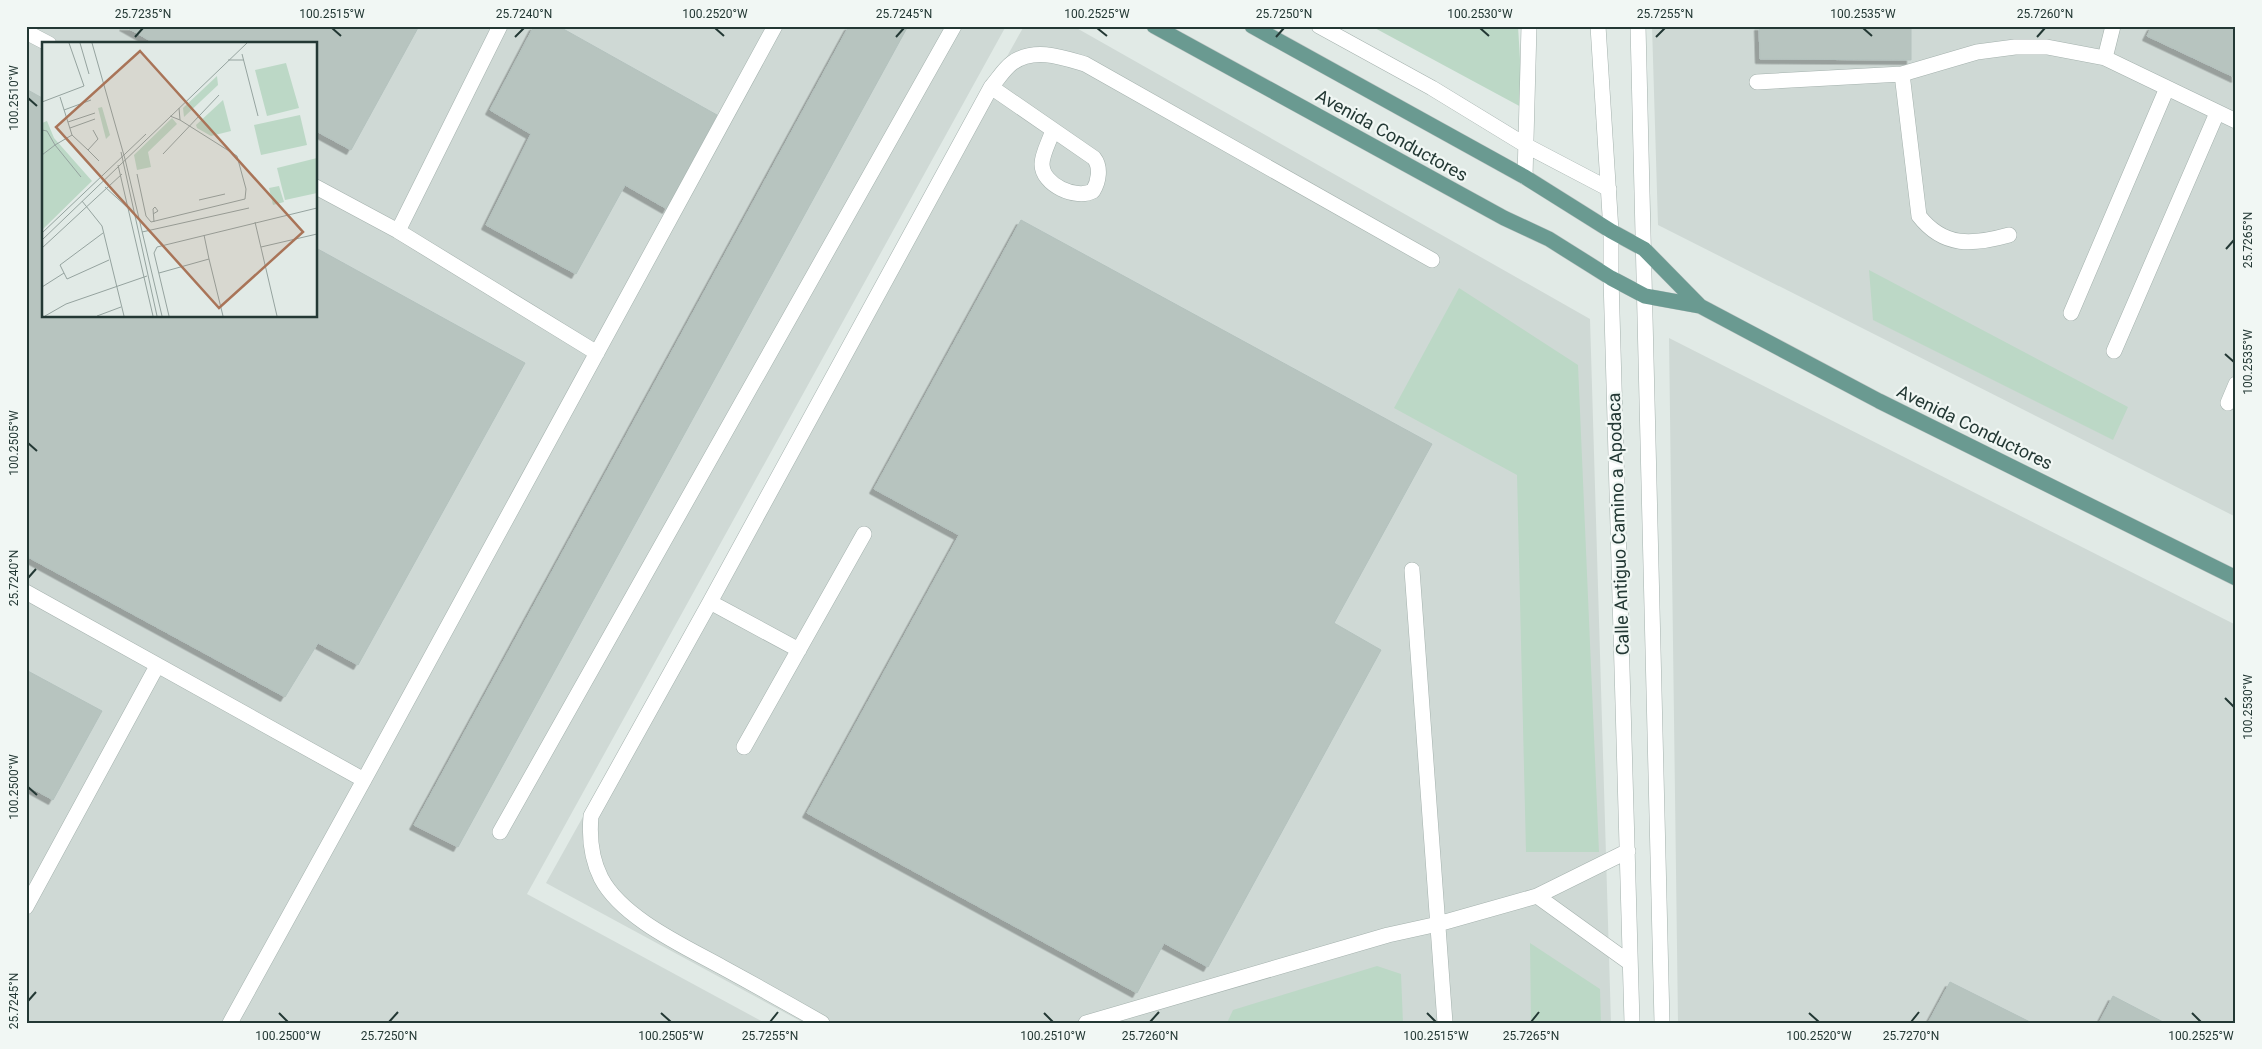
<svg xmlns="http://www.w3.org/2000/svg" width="2262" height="1049" viewBox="0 0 2262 1049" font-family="Roboto,sans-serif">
	<defs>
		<filter id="shadow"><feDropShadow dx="-4.5" dy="4.5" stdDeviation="0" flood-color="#0004"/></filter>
	</defs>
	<rect width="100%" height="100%" fill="#e1eae6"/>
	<path fill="#cfd9d5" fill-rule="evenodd" d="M26 26H1006L527 894 765 1023H26ZM44 44H316V316H44Z
		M1024 26H1073L1590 319 1611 1023H804L546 883Z
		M1652 26H2236V517L1658 225Z
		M1669 338 2236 625V1023H1678Z"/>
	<path fill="#bcd8c6" d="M1371 26H1518L1523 109V108Z
		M1869 270 2128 407 2113 440 1873 320Z
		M1459 288 1578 365 1599 852H1526L1517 475 1394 408Z
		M1530 943 1600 989 1601 1023H1531Z
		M1377 966 1401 974 1403 1023H1227L1233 1010Z"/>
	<path fill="#b7c4bf" stroke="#b4c2be" filter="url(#shadow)" d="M124 26H419L351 150 316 131V44H156Z
		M534 26H558L717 115 667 209 625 185 576 274 486 225 531 134 490 110Z
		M849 26H908L458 847 414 825Z
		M1759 26H1911V60L1760 59Z
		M2152 26H2236V78L2147 36Z
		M26 89 44 99V316H316V248L525 363 358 665 318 643 285 697 26 556Z
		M1021 220 1432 444 1334 623 1381 650 1208 967 1164 943 1137 993 807 813 959 535 874 489Z
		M26 670 102 711 53 800 26 785Z
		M1950 982 2032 1023H1928Z
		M2113 996 2165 1023H2099Z"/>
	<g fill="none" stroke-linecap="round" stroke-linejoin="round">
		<g stroke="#a4b1ad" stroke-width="16">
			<path id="minor" d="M1319 26 1432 88 1527 146 1609 189
				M1598 26 1611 231V278L1632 1023
				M1638 26 1662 1023
				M26 32 49 44
				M2105 58 2113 26
				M1757 82 1902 74
				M991 87 1094 158C1101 167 1099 181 1093 191 1076 200 1042 185 1042 164 1042 154 1050 140 1053 130
				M1525 177 1529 26
				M316 187 398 231 500 26
				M398 231 597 353
				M2009 235C1973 245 1944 248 1919 216L1902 74 1977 52 2015 47H2047L2105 58 2236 121
				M2071 313 2167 88
				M2114 351 2217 113
				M2228 403 2236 384
				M1412 570 1445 1023
				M26 592 364 780
				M710 602 799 650
				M744 747 864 534
				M500 832 954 26
				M1628 851 1537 896 1630 963
				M26 907 157 666
				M230 1023 364 780 775 26
				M822 1023C789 1004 755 985 722 967 684 946 622 918 601 878 591 858 589 838 591 816L710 602 991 87C998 79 1004 69 1012 63 1034 47 1062 57 1085 64L1432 260
				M1086 1023 1388 935 1438 924 1537 896"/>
		</g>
		<g stroke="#c1c7c6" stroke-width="16">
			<path id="major" d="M1154 26 1504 218 1549 239 1611 278 1645 296 1700 306 1879 401 2236 578
				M1252 26 1525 177 1611 231 1644 249 1700 306"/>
		</g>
		<use href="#minor" stroke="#fff" stroke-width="15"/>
		<use href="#major" stroke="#6a9a91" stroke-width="15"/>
	</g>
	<path fill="none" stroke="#233834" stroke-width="2" d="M332 28 341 36M715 28 724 36M1097 28 1107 36M1480 28 1489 36M1863 28 1872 36M135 37 143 28M515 37 524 28M896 37 904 28M1276 37 1284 28M1656 37 1665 28M2037 37 2045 28M28 98 37 106M2226 249 2234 240M2225 354 2234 362M28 443 37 451M28 578 36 569M2225 698 2234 707M28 787 37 795M28 1001 36 992M279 1013 288 1022M661 1013 671 1022M1044 1013 1053 1022M1427 1013 1436 1022M1809 1013 1819 1022M2192 1013 2201 1022M389 1022 398 1012M770 1022 778 1012M1150 1022 1159 1012M1531 1022 1539 1012M1911 1022 1919 1012"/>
	<g text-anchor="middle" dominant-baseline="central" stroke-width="4.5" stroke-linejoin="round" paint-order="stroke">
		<g font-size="18" fill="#233834" stroke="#f1f7f4">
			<text transform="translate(1392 135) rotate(29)">Avenida Conductores</text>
			<text transform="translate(1975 427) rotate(26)">Avenida Conductores</text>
			<text transform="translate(1618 524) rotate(-92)">Calle Antiguo Camino a Apodaca</text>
		</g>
	</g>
	<g transform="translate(42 42)">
		<rect width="275" height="275" fill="#e1eae6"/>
		<path d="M244 21 257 66 225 74 213 28ZM175 34 176 43 142 75 141 66ZM181 58 189 89 169 94 155 86 154 83ZM60 65 68 93 64 97 56 66ZM258 73 265 103 219 113 212 83ZM130 76 135 82 106 110 109 125 95 128 92 113ZM5 79 12 96 50 139 0 188V81ZM275 116V151L243 158 235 126ZM237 144 242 160 231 163 227 146Z" fill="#bcd8c6"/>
		<path fill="none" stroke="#95a39f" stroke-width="1" d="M38 1 47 32M50 1 83 117 120 274M200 12 216 74M186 18H202M18 55 30 93 46 108 56 97 51 88M0 60 42 44 27 1M22 68 49 58M128 74 138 78 137 66M26 80 53 71M28 86 53 77M0 88 5 89 13 103 0 113M30 93 13 103 39 135M46 108 57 119M79 110 115 274M121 112 177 53M76 123 111 274M95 132 104 174 109 180 203 157 204 147 195 114 138 78M63 145 86 166M157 158 183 152M40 159 60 184 82 274M111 172 116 169 113 165 111 167 112 180M213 180 235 274M100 190 207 166M0 191 104 92M61 191 18 223 25 237 67 218M162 193 167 217M0 198 205 1M219 205 275 192M0 206 80 132M117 231 167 217 181 274M0 245 22 231M3 274 24 262 105 234M55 274 79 265M127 274 112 211 115 205 275 166"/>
		<path fill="#a97458" fill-opacity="0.15" stroke="#a97458" stroke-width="2.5" d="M98 9 261 190 177 266 14 85Z"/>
		<rect width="275" height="275" fill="none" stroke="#233834" stroke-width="2.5"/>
	</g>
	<rect width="2262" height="1049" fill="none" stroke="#f1f7f4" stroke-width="55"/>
	<rect x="28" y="28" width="2206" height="994" fill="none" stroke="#233834" stroke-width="2"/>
	<g font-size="12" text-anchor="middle" fill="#233834">
		<text x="143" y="18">25.7235°N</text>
		<text x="332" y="18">100.2515°W</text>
		<text x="524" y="18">25.7240°N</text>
		<text x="715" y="18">100.2520°W</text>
		<text x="904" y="18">25.7245°N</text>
		<text x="1097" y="18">100.2525°W</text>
		<text x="1284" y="18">25.7250°N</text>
		<text x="1480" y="18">100.2530°W</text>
		<text x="1665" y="18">25.7255°N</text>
		<text x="1863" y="18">100.2535°W</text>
		<text x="2045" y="18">25.7260°N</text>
		<text transform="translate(14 98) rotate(-90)" y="4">100.2510°W</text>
		<text transform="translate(2248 240) rotate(-90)" y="4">25.7265°N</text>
		<text transform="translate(2248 362) rotate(-90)" y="4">100.2535°W</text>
		<text transform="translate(14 443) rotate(-90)" y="4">100.2505°W</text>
		<text transform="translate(14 578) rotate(-90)" y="4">25.7240°N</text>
		<text transform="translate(2248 707) rotate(-90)" y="4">100.2530°W</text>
		<text transform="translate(14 787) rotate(-90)" y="4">100.2500°W</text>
		<text transform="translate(14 1001) rotate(-90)" y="4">25.7245°N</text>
		<text x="288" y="1040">100.2500°W</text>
		<text x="389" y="1040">25.7250°N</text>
		<text x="671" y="1040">100.2505°W</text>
		<text x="770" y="1040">25.7255°N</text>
		<text x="1053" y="1040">100.2510°W</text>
		<text x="1150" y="1040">25.7260°N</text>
		<text x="1436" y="1040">100.2515°W</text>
		<text x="1531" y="1040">25.7265°N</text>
		<text x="1819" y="1040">100.2520°W</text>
		<text x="1911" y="1040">25.7270°N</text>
		<text x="2201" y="1040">100.2525°W</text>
	</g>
</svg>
